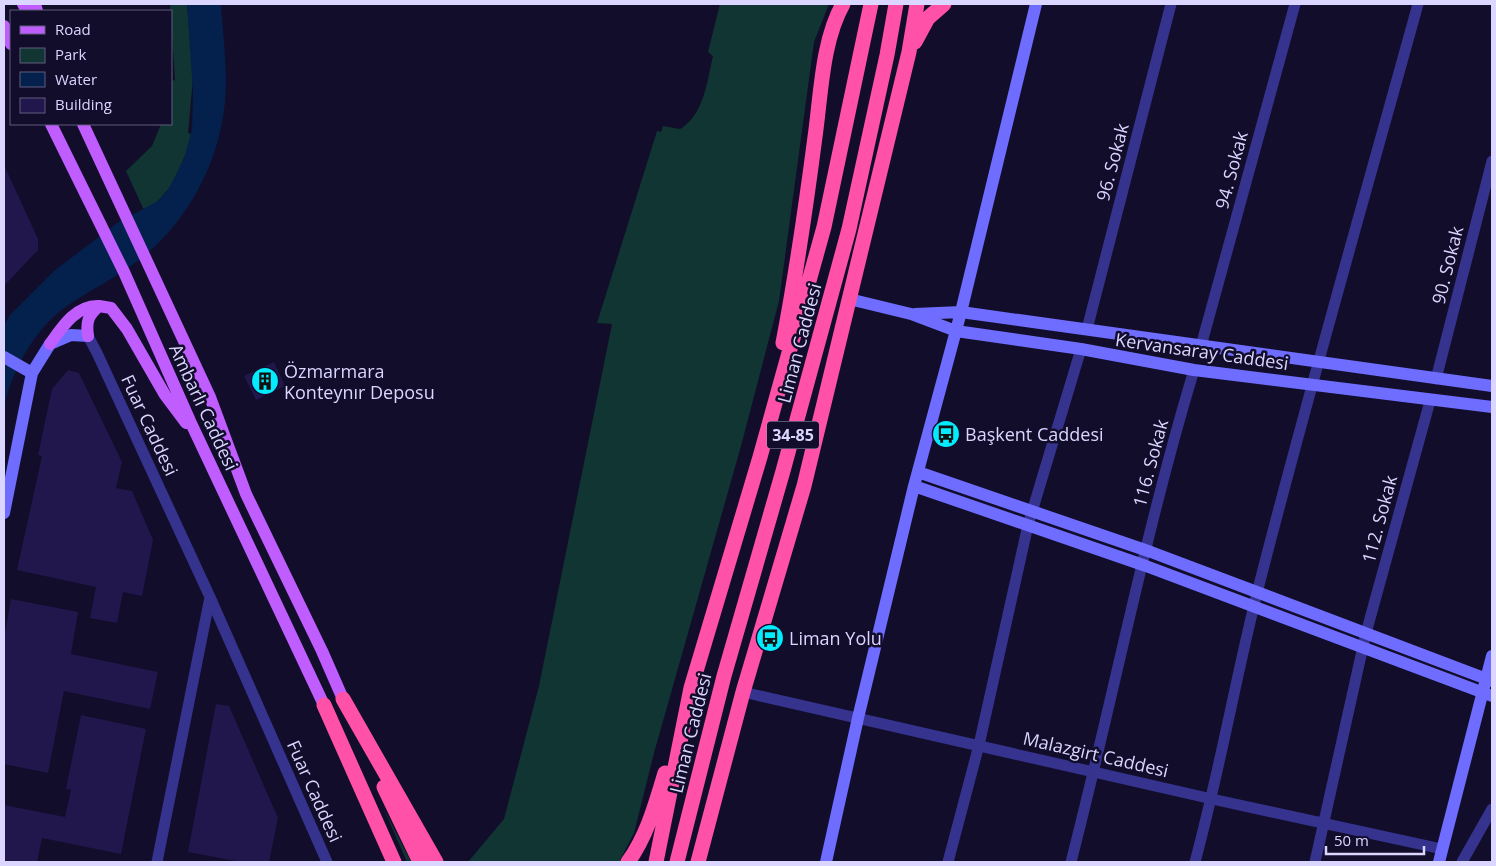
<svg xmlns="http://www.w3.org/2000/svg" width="1496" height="866" viewBox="0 0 1496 866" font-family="'Open Sans',sans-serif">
	<rect width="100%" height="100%" fill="#120d2a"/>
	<path fill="#103533" d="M170 4H187L193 78 188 133 194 135 172 185 150 210 143 208 126 171 152 146 161 124H171V81L175 80Z
		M720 4H829L814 42 779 301 741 446 654 753 634 833 619 862H468L504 819 539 686 612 324 597 323 657 131 661 132 663 126 680 129C704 115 707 81 713 56L708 52Z
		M383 807 411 862H407Z"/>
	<path fill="#04204c" d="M187 4H221C223 36 228 70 225 102 219 163 188 222 139 260 115 279 87 291 63 309 33 331 11 373 4 408V325L10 315 54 271 117 223 158 201 168 190 184 159 192 129 193 93Z"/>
	<path fill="#21174d" d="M4 165 38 239V250L4 286Z
		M274 362 285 386 256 400 244 376Z
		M68 370 79 373 122 462 116 488 132 491 153 540 142 596 123 592 117 623 90 618 96 587 17 570 42 456 38 455 52 389Z
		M11 599 78 612 71 654 158 672 150 709 64 691 48 773 4 764V639Z
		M216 704 229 706 278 818 269 862H241L188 852Z
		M81 715 146 729 121 854 42 838 37 862H4V805L65 817 71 790 66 789Z"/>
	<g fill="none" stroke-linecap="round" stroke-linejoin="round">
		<path stroke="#35338e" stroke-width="11" d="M1087 329 1171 4
			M88 336 97 353 210 597 327 862
			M1201 346 1295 4
			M1436 379 1492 161
			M743 692 1212 799 1442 849
			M157 862 210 597
			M948 862 979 745 1028 525 1081 349
			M1071 862C1113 699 1145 532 1194 370
			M1195 862C1219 773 1235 682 1257 593 1307 396 1364 200 1418 4
			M1315 862 1366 633 1430 401
			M1462 862 1492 809"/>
		<path stroke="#6e6dff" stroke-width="12" d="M849 299 911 314 956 331 1081 349 1194 370 1492 407
			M915 314 961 312 1492 386
			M4 357 32 373
			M918 472 1151 552 1492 681
			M914 486 1146 566 1492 696
			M4 513 32 373 50 344 71 335 88 336
			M826 862 858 718 914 486 961 312 1036 4
			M1439 862 1492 656"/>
		<path stroke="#bf5dff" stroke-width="12" d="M23 4 27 11
			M35 4 37 11
			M4 26 11 44
			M51 124 124 272 190 421 324 705
			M83 124 210 397 246 494 322 651 343 699
			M88 336C86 322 88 315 99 306L111 308 127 329 165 395 186 423
			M50 344C62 327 76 305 99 306"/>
		<path stroke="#ff51a8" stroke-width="15" d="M915 42 928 18 944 4
			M783 343C796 275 806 206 815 137 821 95 822 41 843 4
			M343 699 436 862
			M324 705 394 862
			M384 787 420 862
			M628 862C647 836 656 803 665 773
			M656 862 691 688 760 457 824 227 871 4
			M677 862 724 676 783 471 849 229 887 55 896 4
			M698 862 743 692 804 486 909 52 917 4"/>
	</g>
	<defs>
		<g id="building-disc" transform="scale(1.4375)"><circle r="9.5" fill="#02ebff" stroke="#120d2a"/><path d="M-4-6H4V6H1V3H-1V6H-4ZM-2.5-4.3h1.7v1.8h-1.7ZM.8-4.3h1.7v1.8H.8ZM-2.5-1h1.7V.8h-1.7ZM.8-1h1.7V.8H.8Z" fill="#111"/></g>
		<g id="bus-disc" transform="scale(1.4375)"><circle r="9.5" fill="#02ebff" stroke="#120d2a"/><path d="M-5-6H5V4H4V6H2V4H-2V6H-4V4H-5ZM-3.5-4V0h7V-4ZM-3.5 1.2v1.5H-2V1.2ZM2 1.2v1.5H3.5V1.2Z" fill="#111"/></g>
	</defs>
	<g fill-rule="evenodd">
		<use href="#building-disc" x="265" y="381"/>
		<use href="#bus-disc" x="946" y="434"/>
		<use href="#bus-disc" x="770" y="638"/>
	</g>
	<g text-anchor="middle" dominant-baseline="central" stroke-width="5" stroke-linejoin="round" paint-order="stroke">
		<rect fill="#120d2a" stroke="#9e9abf" stroke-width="1" x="767" y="421.5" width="52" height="27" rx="4"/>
		<g font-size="16" font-weight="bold" fill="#dad6ff">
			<text x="793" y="435">34-85</text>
		</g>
		<g font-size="18" fill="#dad6ff" stroke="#120d2a">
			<text transform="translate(1112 162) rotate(-75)">96. Sokak</text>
			<text transform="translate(1231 170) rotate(-75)">94. Sokak</text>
			<text transform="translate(1447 265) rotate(-76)">90. Sokak</text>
			<text transform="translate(799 343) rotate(-75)">Liman Caddesi</text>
			<text transform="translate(1202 351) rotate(8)">Kervansaray Caddesi</text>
			<text transform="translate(204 407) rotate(65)">Ambarlı Caddesi</text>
			<text transform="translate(150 425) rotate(65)">Fuar Caddesi</text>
			<text transform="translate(1150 463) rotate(-75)">116. Sokak</text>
			<text transform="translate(1379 519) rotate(-75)">112. Sokak</text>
			<text transform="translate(690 733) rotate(-76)">Liman Caddesi</text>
			<text transform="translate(1096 754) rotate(13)">Malazgirt Caddesi</text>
			<text transform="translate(315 791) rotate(66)">Fuar Caddesi</text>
		</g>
		<g font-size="18" fill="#dad6ff" stroke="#120d2a" text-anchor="start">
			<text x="284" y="371">Özmarmara<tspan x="284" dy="21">Konteynır Deposu</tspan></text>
			<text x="965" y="434">Başkent Caddesi</text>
			<text x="789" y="638">Liman Yolu</text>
		</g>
	</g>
	<rect width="1496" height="866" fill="none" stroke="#dad6ff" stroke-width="10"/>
	<rect x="10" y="10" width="162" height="115" fill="#120d2a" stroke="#625d7f"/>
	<rect x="20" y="26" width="25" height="8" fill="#bf5dff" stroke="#625d7f"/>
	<text x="55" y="35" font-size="15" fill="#dad6ff">Road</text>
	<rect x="20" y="48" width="25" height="15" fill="#103533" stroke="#625d7f"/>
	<text x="55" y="60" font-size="15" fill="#dad6ff">Park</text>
	<rect x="20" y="72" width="25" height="15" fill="#04204c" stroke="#625d7f"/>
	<text x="55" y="85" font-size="15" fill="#dad6ff">Water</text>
	<rect x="20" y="98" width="25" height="15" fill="#21174d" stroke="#625d7f"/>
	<text x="55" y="110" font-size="15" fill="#dad6ff">Building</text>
	<path d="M1326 846v8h98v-8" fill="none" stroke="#dad6ff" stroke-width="2.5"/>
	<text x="1334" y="846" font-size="15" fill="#dad6ff" stroke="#120d2a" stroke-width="4" paint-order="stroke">50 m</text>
</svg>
